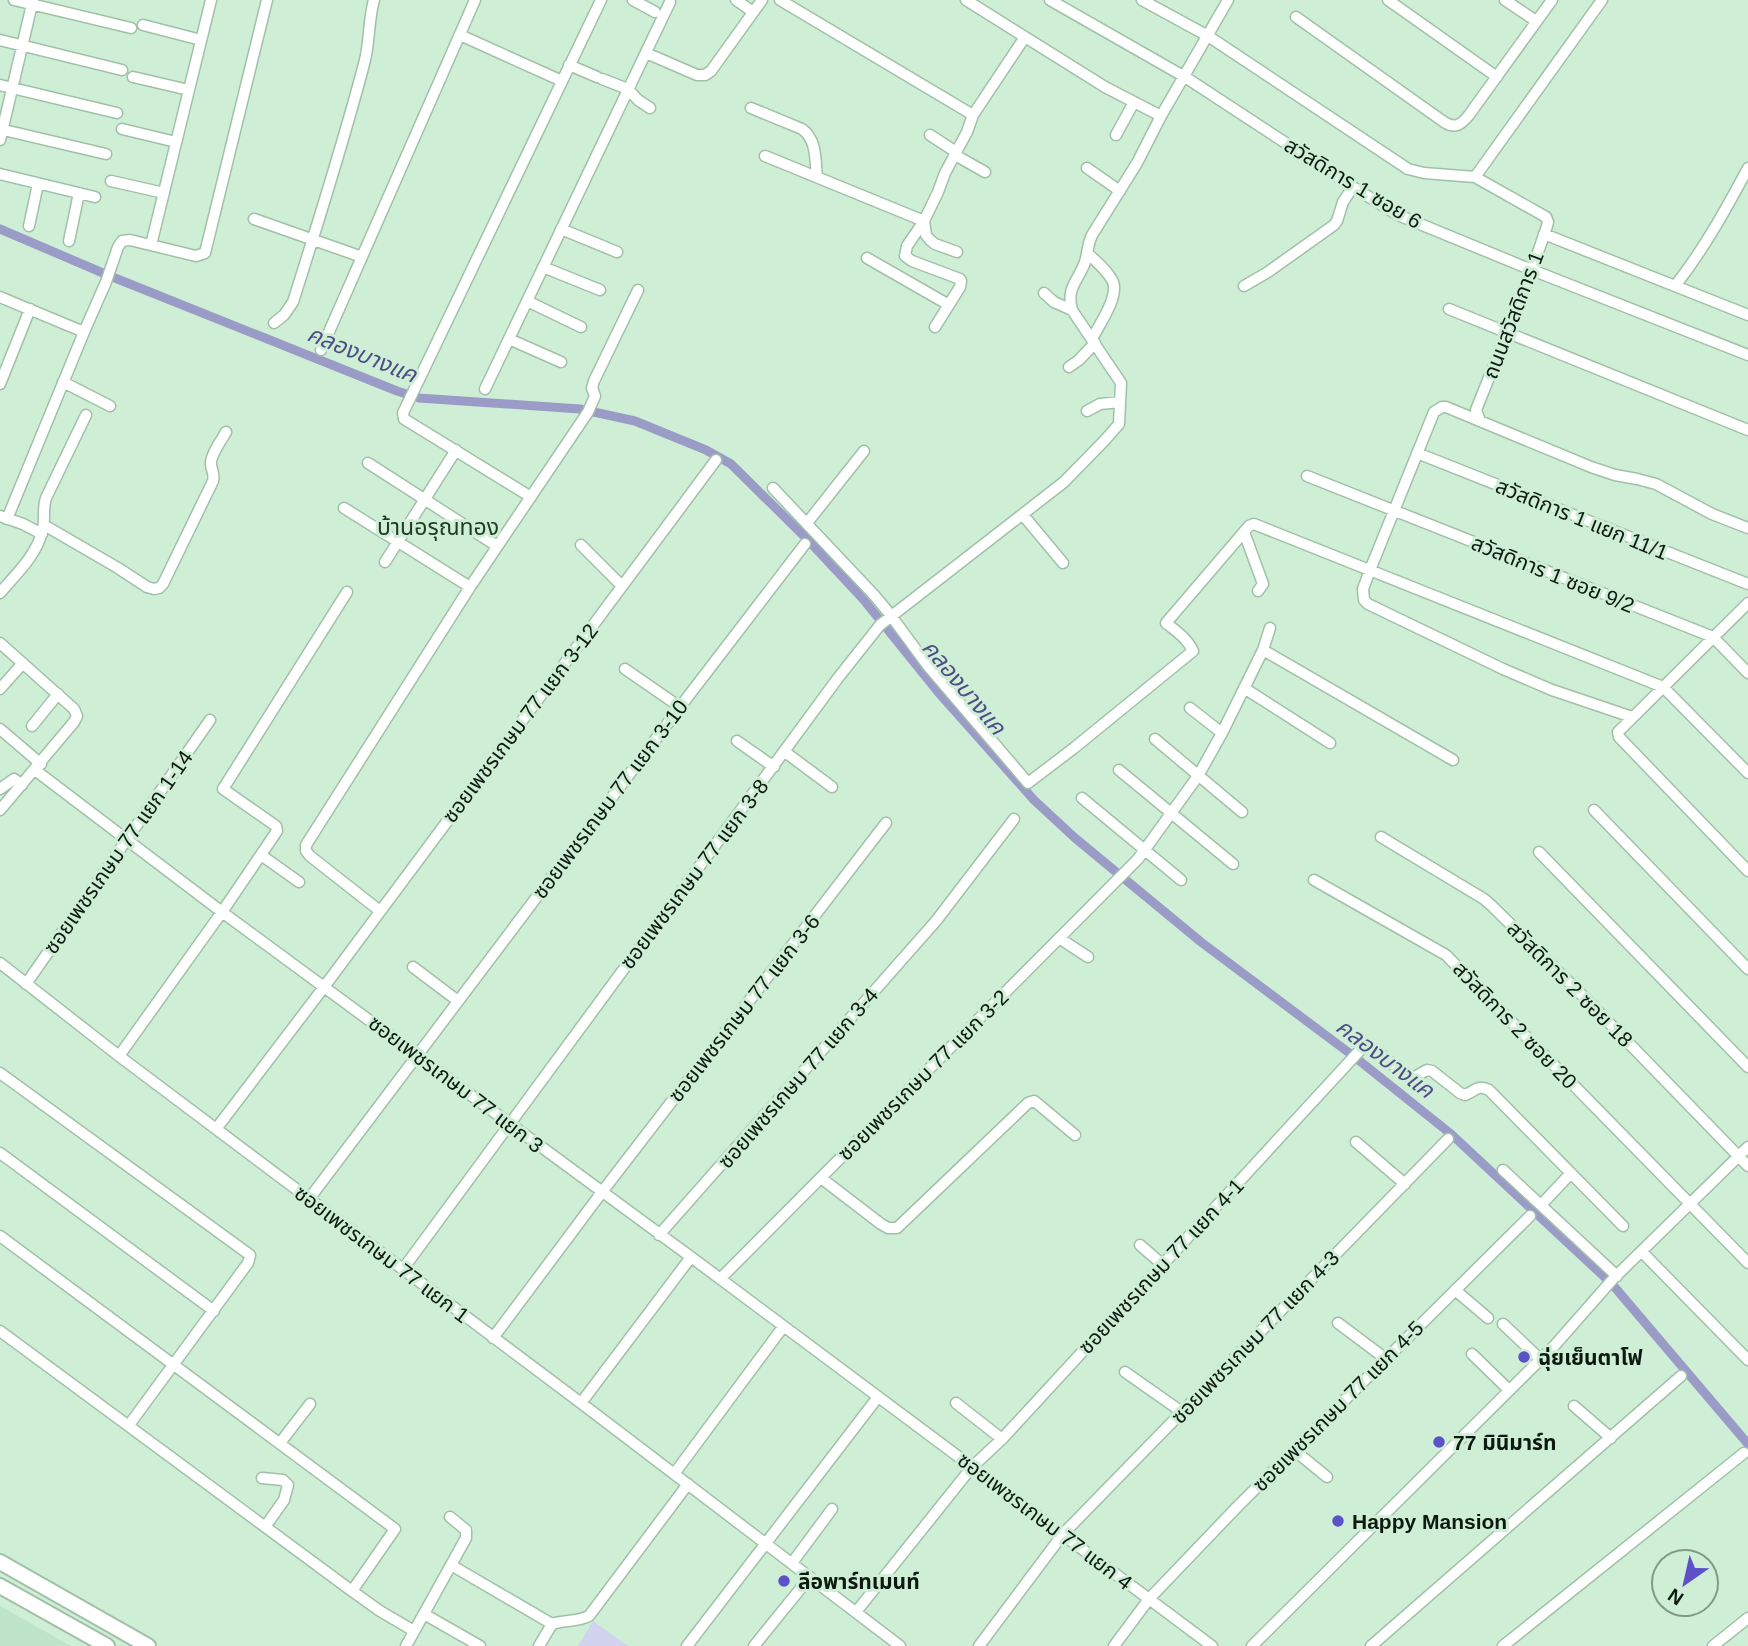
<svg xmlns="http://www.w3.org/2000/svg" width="1748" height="1646" viewBox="0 0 1748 1646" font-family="Arial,'Noto Sans Thai',sans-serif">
	<rect width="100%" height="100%" fill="#ceefd5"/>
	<path fill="#bee5c7" d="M0 1606 71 1646H0Z"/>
	<path fill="#d1d3ef" d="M593 1621 628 1646H578Z"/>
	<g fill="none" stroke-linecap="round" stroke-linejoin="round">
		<path stroke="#9a9cc7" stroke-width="9" d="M0 229 110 276 397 391 419 398 580 409 635 421 706 450 731 464 805 537 863 599 938 692 1034 800 1075 838 1201 942 1356 1058 1451 1134 1612 1284 1748 1444"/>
		<g stroke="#a1c0a8" stroke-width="13">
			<path id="minor" d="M14 0 131 28
				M633 0 655 12
				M736 0 753 12
				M780 0 973 115
				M966 0 1105 87 1161 116
				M1050 0 1185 77 1353 187 1398 215 1532 270 1748 355
				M1142 0 1208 36 1408 169 1424 173 1475 177 1546 217 1548 222 1547 226 1532 270 1476 410 1480 421
				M1388 0 1497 77
				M1505 0 1536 21
				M1296 17 1444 122C1455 129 1461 125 1469 115L1552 0
				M143 25 201 40
				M460 35 562 81
				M0 40 122 70
				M646 53 697 75H705L711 71 762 0
				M569 65 597 77
				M133 77 189 90
				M602 79 628 89 638 100 650 108
				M0 85 117 113
				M751 108 802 129C817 140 815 159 817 177
				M0 129 106 154
				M122 129 176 142
				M930 135 956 152
				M1116 135 1134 102
				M0 140 33 0
				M955 155 985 172
				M765 156 924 221 907 246 905 256 912 261 960 279 961 281 960 287 935 327
				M1087 168 1120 191
				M0 174 95 197
				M1475 177 1602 0
				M111 181 164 193
				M254 219 362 257
				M29 226 38 184
				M561 229 617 252
				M1544 234 1748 315
				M69 241 79 193
				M151 245 211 0
				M957 252 935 244 930 240 926 235 924 221 938 192 945 173 967 132 973 115 1025 37
				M1087 253C1096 261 1108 271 1113 282 1119 297 1099 325 1092 339
				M867 258 949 305
				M543 267 600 290
				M1244 286 1268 272 1334 225 1337 221 1343 202 1353 187
				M1675 286C1704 249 1726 209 1748 168
				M1044 293 1054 302 1072 310
				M0 297 84 332 106 282 118 247 122 241 130 240 196 256 205 253 267 0
				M527 301 581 327
				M1449 309 1748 430
				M274 323 284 315 293 302C318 223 343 144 364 64 370 43 368 21 374 0
				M509 339 561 362
				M321 350 475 0
				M1069 367 1079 360 1095 343
				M63 382 110 406
				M0 384 30 309
				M485 389 670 2
				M1087 411 1100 404 1120 402
				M1417 453 1748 584
				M368 463 497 546
				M1307 476 1713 637 1748 673
				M773 488 874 595 889 613 928 666 1028 783 1074 748 1193 651C1187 638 1176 631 1166 623L1249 526 1254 524 1663 687 1748 773
				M531 497 409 422 404 419 403 413 601 0
				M344 508 470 587
				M1023 515 1063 563
				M0 516 23 524 42 534
				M7 519 84 332
				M807 523 864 451
				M44 525 118 568 147 587 154 589 159 588 163 584 213 481C215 472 211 471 211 464 210 456 222 439 226 432
				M1244 532 1263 584 1258 591
				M581 545 622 586
				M385 562 456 450
				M0 593C16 574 36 556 42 532 46 520 42 509 46 498L86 415
				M1748 603 1618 732 1619 737 1748 871
				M0 643 74 709 77 716 74 722 0 810
				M1263 650 1453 760
				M625 669 680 707
				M1244 688 1330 743
				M0 689 23 663
				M1190 708 1222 733
				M1632 717 1552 690 1503 669 1368 604 1364 600 1363 589 1370 570 1434 412 1442 407H1446L1591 467 1615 475 1637 479 1656 484 1712 514 1748 528
				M32 726 58 694
				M0 729 41 764
				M1155 739 1242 812
				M737 741 774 767
				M785 752 832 787
				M35 770 222 912 691 1257 1212 1646
				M1119 770 1233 864
				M0 789 14 779 22 785
				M1082 798 1181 880
				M1594 810 1748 969
				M1381 837 1484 899 1492 906 1586 999 1748 1166
				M1539 852 1748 1067
				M261 855 299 882
				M1314 880 1446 955 1748 1263
				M380 911 310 856 306 851V845L470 587 588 412 595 396 592 388 594 381 638 290
				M1059 938 1088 957
				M0 963 119 1056 581 1403 900 1646
				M413 967 458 1001
				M26 984 210 720
				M119 1056 222 912 277 831 276 826 223 789 347 592
				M0 1073 250 1255 248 1263 129 1425
				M216 1129 324 987 716 460
				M1356 1142 1405 1184
				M0 1153 214 1311
				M1503 1170 1617 1276
				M821 1178 881 1224 888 1228H897L1028 1103 1034 1101 1038 1104 1075 1135
				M309 1199 680 707 805 544
				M1541 1205 1571 1173
				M659 1235 936 921 1014 819
				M0 1236 395 1529 352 1591
				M1140 1245 1163 1265
				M1642 1252 1748 1360
				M403 1269 838 678 880 625 1064 482 1105 440 1119 424 1121 383 1072 310C1066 287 1078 282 1085 262 1088 252 1087 246 1092 235L1137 163 1161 116 1228 0
				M720 1279 1138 859 1198 776 1222 733 1263 650 1270 628
				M1455 1290 1488 1318
				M1338 1323 1386 1359
				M1503 1324 1540 1359
				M0 1331 352 1591 380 1611 414 1631
				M493 1338 602 1192 886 823
				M1472 1354 1509 1390
				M1125 1372 1182 1412
				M581 1403 691 1257
				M956 1403 1002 1439
				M1574 1406 1611 1438
				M280 1443 310 1404
				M1294 1450 1327 1477
				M674 1474 783 1327
				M262 1478 283 1480 288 1485 284 1500 265 1527
				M792 1563 832 1509
				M451 1565 552 1624
				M856 1612 972 1467 1002 1439 1363 1047C1380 1046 1395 1071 1411 1079L1427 1070 1432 1071 1460 1093 1465 1095C1475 1091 1478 1084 1489 1090L1623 1226
				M424 1614 480 1646
				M552 1624C564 1620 577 1622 589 1616L688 1484
				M406 1646 466 1538V1530L450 1517
				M539 1646 552 1624
				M687 1646 878 1397
				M754 1646 810 1577
				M979 1646 1063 1534 1448 1139
				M1114 1646 1149 1599 1238 1506 1530 1216
				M1252 1646 1555 1345 1613 1279 1748 1147
				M1371 1646 1681 1376
				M1503 1646 1744 1453
				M1713 1646 1748 1618"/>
		</g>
		<g stroke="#a1c0a8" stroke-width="18">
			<path id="primary" d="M0 1562 148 1646
				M0 1586 107 1646"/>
		</g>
		<use href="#minor" stroke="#fff" stroke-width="10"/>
		<use href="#primary" stroke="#fff" stroke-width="14"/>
	</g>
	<g fill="#5d51c9" stroke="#ceefd5" stroke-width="2.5">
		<circle cx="1524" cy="1357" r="7"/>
		<circle cx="1439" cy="1442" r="7"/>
		<circle cx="1338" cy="1521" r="7"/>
		<circle cx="784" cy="1581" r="7"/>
	</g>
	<g text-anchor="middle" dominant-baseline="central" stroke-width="6" stroke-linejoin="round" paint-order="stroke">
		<g font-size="21" fill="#0e1a11" stroke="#ceefd5">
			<text transform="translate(1353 183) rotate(31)">สวัสดิการ 1 ซอย 6</text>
			<text transform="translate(1513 315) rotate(-69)">ถนนสวัสดิการ 1</text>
			<text transform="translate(1582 519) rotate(22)">สวัสดิการ 1 แยก 11/1</text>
			<text transform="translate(1553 574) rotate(22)">สวัสดิการ 1 ซอย 9/2</text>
			<text transform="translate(520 723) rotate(-53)">ซอยเพชรเกษม 77 แยก 3-12</text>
			<text transform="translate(610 799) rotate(-53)">ซอยเพชรเกษม 77 แยก 3-10</text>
			<text transform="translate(118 852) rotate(-55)">ซอยเพชรเกษม 77 แยก 1-14</text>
			<text transform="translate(694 874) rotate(-53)">ซอยเพชรเกษม 77 แยก 3-8</text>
			<text transform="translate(1570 984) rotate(45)">สวัสดิการ 2 ซอย 18</text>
			<text transform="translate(744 1008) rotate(-52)">ซอยเพชรเกษม 77 แยก 3-6</text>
			<text transform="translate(1515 1025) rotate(46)">สวัสดิการ 2 ซอย 20</text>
			<text transform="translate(923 1075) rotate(-45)">ซอยเพชรเกษม 77 แยก 3-2</text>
			<text transform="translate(798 1078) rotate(-49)">ซอยเพชรเกษม 77 แยก 3-4</text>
			<text transform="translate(456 1084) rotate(37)">ซอยเพชรเกษม 77 แยก 3</text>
			<text transform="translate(382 1254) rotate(37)">ซอยเพชรเกษม 77 แยก 1</text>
			<text transform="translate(1161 1266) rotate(-47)">ซอยเพชรเกษม 77 แยก 4-1</text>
			<text transform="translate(1255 1337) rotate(-46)">ซอยเพชรเกษม 77 แยก 4-3</text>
			<text transform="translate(1338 1406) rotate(-45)">ซอยเพชรเกษม 77 แยก 4-5</text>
			<text transform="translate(1045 1521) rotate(37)">ซอยเพชรเกษม 77 แยก 4</text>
		</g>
		<g font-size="21" font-weight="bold" fill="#0e1a11" stroke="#ceefd5" text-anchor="start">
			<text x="1538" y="1357">ฉุ่ยเย็นตาโฟ</text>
			<text x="1453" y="1442">77 มินิมาร์ท</text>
			<text x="1352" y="1521">Happy Mansion</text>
			<text x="798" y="1581">ลีอพาร์ทเมนท์</text>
		</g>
		<g font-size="23" font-style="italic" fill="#4e4d86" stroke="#ceefd5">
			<text transform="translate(362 354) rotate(22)">คลองบางแค</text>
			<text transform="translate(964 687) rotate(50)">คลองบางแค</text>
			<text transform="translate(1385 1058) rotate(37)">คลองบางแค</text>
		</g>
		<g font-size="23" fill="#203b27" stroke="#ceefd5">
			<text x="438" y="527">บ้านอรุณทอง</text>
		</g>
	</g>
	<g transform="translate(1685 1583) rotate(214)"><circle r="33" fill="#ceefd5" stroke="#819a87" stroke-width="2"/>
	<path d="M0-5L12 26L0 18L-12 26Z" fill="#5d51c9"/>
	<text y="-10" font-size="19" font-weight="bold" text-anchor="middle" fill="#0e1a11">N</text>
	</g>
</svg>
